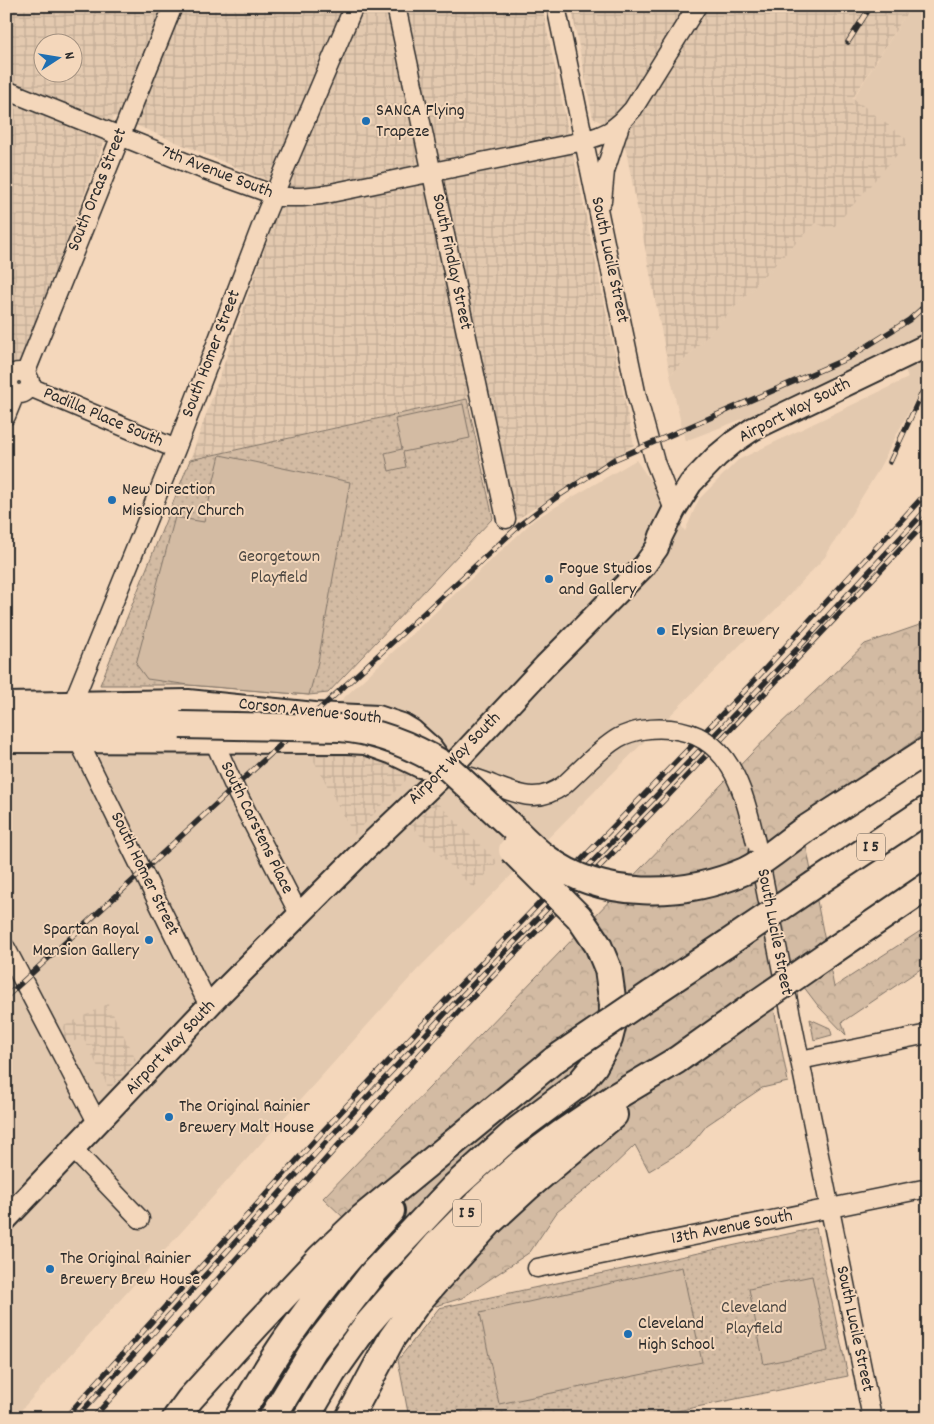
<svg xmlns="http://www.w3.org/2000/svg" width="934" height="1424" viewBox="0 0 934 1424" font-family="Dekko,sans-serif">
	<defs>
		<pattern id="industrial-grid" width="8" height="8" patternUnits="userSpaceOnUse" patternTransform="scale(1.25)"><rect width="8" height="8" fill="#e3c9af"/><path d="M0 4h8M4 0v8" fill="none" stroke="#c3ad97"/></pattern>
		<pattern id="grass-dots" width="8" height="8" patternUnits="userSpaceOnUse" patternTransform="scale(1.25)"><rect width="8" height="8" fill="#d3bba3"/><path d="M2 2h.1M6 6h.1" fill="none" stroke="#b5a18c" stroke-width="1.8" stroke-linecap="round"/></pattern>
		<pattern id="forest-crowns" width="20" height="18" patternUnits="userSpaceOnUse" patternTransform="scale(1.25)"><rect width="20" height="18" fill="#d3bba3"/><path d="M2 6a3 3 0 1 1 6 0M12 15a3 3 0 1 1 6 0" fill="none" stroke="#b5a18c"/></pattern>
	</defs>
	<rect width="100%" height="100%" fill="#f4d7bb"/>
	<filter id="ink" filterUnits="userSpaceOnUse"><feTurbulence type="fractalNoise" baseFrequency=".02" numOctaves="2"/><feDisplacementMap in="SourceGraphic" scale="10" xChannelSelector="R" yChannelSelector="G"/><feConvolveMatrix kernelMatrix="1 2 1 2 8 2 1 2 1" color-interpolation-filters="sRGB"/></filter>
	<g filter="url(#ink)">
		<path fill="#e3c9af" d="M911 6H928V408L917 396 876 474 825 557 779 606 417 970 14 1418H6V745L286 752 535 519 636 460 685 531 699 499 738 460 908 378 898 348 753 415 685 441 670 375 815 222 908 141 853 99Z"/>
		<path fill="url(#industrial-grid)" fill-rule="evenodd" d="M6 6H542L634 445 516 520 489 394 190 460 286 188 114 116 18 369 6 371ZM42 42H72V72H42Z
			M571 6H911L853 98 909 141 832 229 815 223 670 375 619 115 612 120 602 123 593 118Z
			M308 750 367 753 405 770 408 775V778L354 835Z
			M435 801 498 862 473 888 411 826Z
			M108 1004 136 1060 109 1089 83 1037 66 1045 58 1029Z"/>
		<path fill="url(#grass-dots)" stroke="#7f7367" d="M467 399 493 518 328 693 309 695 189 685H100L190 460Z
			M810 1019 830 1028 832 1035 814 1040Z
			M816 1228 848 1376 643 1418H409L398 1360 439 1308Z"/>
		<path fill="url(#forest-crowns)" stroke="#7f7367" d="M928 622V731L801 820 834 987 928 926V964L842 1022 846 1035 819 1007 800 982 770 988 788 1082 762 1088 707 1125 689 1147 649 1171 635 1145 606 1173 557 1212 530 1252 462 1298 436 1306 323 1198 777 727 865 644Z"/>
		<path fill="#d3bba3" stroke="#7f7367" d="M463 404 470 438 403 452 406 467 389 471 385 453 402 449 395 419Z
			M220 455 350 482 318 662 309 695 189 685 147 679 136 664 175 517 204 522Z
			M682 1267 702 1362 499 1404 480 1313Z
			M812 1276 828 1351 764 1364 749 1289Z"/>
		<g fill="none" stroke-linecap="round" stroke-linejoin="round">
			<g stroke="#2b2b2b" stroke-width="21">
				<path id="minor" d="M396 6 506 519
					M556 6 637 397 655 462 674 510
					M6 90 202 169 280 197H302L321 195 584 141 599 136 610 131 621 122 633 109 697 6
					M602 201 605 171 621 122
					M8 383a11 11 0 1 1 22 0a11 11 0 1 1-22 0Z
					M25 374 173 6
					M30 387 176 449
					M6 416 15 394
					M73 702 176 449 267 211 354 6
					M214 741 238 795 299 914
					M79 742 209 1006
					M459 773C470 777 482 780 493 785 520 795 538 804 564 785
					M758 852 872 1418
					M6 948 98 1124
					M800 1060 928 1034
					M74 1150 140 1219
					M537 1268 928 1188"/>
			</g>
			<g stroke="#2b2b2b" stroke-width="26">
				<path id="major" d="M6 704 188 701 315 714 378 717 402 725 412 731 431 748 439 759
					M6 741 347 742 365 743 393 753 420 766 444 769
					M6 1219 220 994 366 848 448 770 545 666 644 566 657 548 661 536 674 510 691 483 717 456 734 442 753 429 928 345"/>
			</g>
			<g stroke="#2b2b2b" stroke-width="30">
				<path id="highway" d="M6 723 180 725
					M804 830 928 750
					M815 884 928 809
					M828 954 928 886
					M651 994 725 945
					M176 1418 190 1399 257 1325 321 1257 363 1217 554 1060
					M238 1418C255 1389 271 1360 291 1333 321 1290 355 1249 391 1211
					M272 1418 314 1349 372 1274 454 1187 516 1131 579 1084 594 1066 609 1039 612 1027 613 1005 608 969
					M306 1418 333 1372 365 1327 437 1244 483 1197 520 1164 562 1133 615 1097 677 1060 750 1008
					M349 1418 392 1338 417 1303 437 1280 490 1222 528 1187 614 1115"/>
			</g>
			<use href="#minor" stroke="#f4d7bb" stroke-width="18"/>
			<use href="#major" stroke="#f4d7bb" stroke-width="22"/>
			<use href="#highway" stroke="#f4d7bb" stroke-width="26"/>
			<g stroke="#2b2b2b" stroke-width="5.5">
				<path id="rail" d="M848 42 871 6
					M890 462 928 380
					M6 997 521 524 554 499 613 460 848 358 909 320 928 303
					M65 1418 323 1131 445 1001 753 682 928 491
					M76 1418 335 1132 452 1006 611 843 799 647 928 508
					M93 1418 459 1011 664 800 928 520"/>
			</g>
			<use href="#rail" stroke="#f4d7bb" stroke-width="4" stroke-dasharray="11" stroke-linecap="butt"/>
			<g stroke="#2b2b2b" stroke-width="21" stroke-linecap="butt">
				<path id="minor-bridge" d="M564 785C581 770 598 750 618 738 633 730 653 727 670 729 732 735 744 793 756 843"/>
			</g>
			<g stroke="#2b2b2b" stroke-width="30" stroke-linecap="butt">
				<path id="highway-bridge" d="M180 725 340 728C378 731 413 746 446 766 469 787 492 809 515 830 525 840 535 850 546 858 602 900 683 898 745 871 766 861 785 843 804 830
					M512 850 579 917 598 945 608 969
					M725 945 815 884
					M750 1008 828 954
					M554 1060 651 994"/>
			</g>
			<use href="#minor-bridge" stroke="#f4d7bb" stroke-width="18"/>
			<use href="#highway-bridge" stroke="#f4d7bb" stroke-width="26"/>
		</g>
	</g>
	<g fill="#1f6fb2" stroke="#f4d7bb" stroke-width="2">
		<circle cx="366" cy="121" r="5"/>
		<circle cx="112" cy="500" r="5"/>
		<circle cx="549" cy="579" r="5"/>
		<circle cx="661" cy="631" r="5"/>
		<circle cx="149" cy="940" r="5"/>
		<circle cx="169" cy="1117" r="5"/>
		<circle cx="50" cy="1269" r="5"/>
		<circle cx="628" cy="1334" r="5"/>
	</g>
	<g text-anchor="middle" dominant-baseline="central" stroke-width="4" stroke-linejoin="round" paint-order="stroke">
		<g fill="#f4d7bb" stroke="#675f56" stroke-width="1">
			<rect x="857" y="833.5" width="28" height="27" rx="4"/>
			<rect x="453" y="1199.5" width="28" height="27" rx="4"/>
		</g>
		<g font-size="16" font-weight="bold" fill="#2b2b2b">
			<text x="871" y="847">I 5</text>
			<text x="467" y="1213">I 5</text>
		</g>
		<g font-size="18" fill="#2b2b2b" stroke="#f4d7bb" text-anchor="start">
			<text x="376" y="111">SANCA Flying<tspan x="376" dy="21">Trapeze</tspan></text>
			<text x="122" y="490">New Direction<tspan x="122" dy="21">Missionary Church</tspan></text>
			<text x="559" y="569">Fogue Studios<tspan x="559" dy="21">and Gallery</tspan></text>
			<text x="671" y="631">Elysian Brewery</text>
			<text x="139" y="930" text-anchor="end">Spartan Royal<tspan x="139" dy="21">Mansion Gallery</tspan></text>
			<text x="179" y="1107">The Original Rainier<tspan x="179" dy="21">Brewery Malt House</tspan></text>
			<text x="60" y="1259">The Original Rainier<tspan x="60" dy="21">Brewery Brew House</tspan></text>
			<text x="638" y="1324">Cleveland<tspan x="638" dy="21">High School</tspan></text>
		</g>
		<g font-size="18" fill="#2b2b2b" stroke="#f4d7bb">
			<text transform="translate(217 173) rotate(21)">7th Avenue South</text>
			<text transform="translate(98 190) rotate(-68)">South Orcas Street</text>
			<text transform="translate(609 260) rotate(78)">South Lucile Street</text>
			<text transform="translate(451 262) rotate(78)">South Findlay Street</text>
			<text transform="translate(212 354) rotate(-69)">South Homer Street</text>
			<text transform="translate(795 411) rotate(-27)">Airport Way South</text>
			<text transform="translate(103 418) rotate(23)">Padilla Place South</text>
			<text transform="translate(310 712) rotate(6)">Corson Avenue South</text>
			<text transform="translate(455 759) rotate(-45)">Airport Way South</text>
			<text transform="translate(256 828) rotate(64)">South Carstens Place</text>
			<text transform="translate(144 874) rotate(64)">South Homer Street</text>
			<text transform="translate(774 932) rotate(79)">South Lucile Street</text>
			<text transform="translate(171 1048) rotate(-47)">Airport Way South</text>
			<text transform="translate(732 1228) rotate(-11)">13th Avenue South</text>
			<text transform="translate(854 1329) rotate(78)">South Lucile Street</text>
		</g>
		<g font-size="18" fill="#4d4843" stroke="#f4d7bb">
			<text x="279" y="557">Georgetown<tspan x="279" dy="21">Playfield</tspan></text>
			<text x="754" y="1308">Cleveland<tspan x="754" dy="21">Playfield</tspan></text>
		</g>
	</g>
	<rect width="934" height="1424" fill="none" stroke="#f4d7bb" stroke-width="25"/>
	<rect x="12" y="12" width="909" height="1399" fill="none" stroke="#2b2b2b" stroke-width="2" filter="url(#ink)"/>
	<g transform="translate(58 58) rotate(78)"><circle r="24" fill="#f4d7bb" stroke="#a49281"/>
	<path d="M0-4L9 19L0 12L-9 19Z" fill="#1f6fb2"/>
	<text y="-8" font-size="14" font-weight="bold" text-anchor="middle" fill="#2b2b2b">N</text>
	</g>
</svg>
